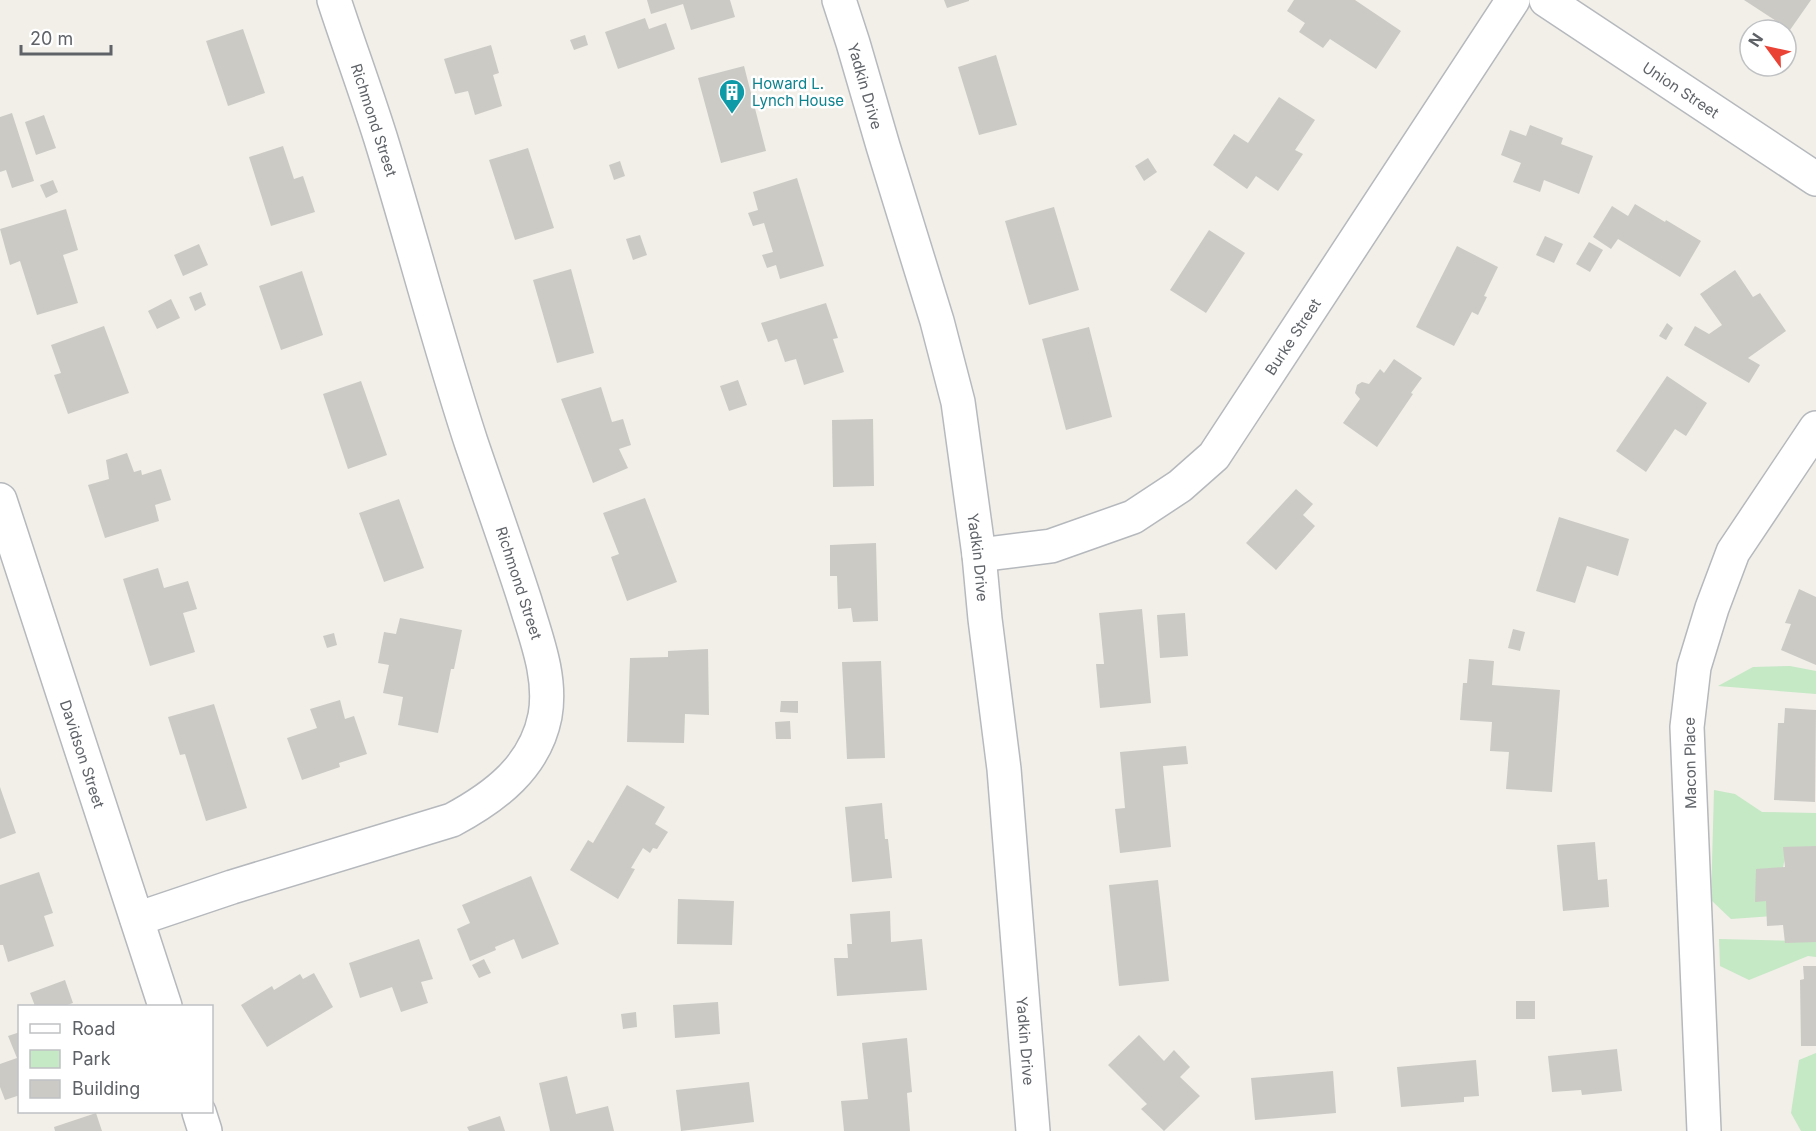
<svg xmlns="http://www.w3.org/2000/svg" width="1816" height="1131" viewBox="0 0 1816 1131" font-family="Inter,sans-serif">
	<rect width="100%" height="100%" fill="#f1efe8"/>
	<path fill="#c5e8c5" d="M1790 666 1816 671V694L1718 686 1753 667Z
		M1714 790 1735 794 1762 812 1816 813V856L1787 848 1773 916 1731 919 1711 900Z
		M1816 933V957L1808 956 1749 980 1720 966 1719 939 1802 941Z
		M1816 1053V1131H1801L1791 1113 1799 1060Z"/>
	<path fill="#cccac5" d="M647 0H730L735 17 691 30 683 4 651 14Z
		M944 0H969V1L947 8Z
		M1294 0H1355L1401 31 1376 69 1330 39 1323 48 1299 32 1305 23 1287 11Z
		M1744 0H1811L1790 30Z
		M645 18 649 29 666 23 675 49 618 69 605 32Z
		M243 29 265 93 228 106 206 41Z
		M585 35 588 45 574 50 570 40Z
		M491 45 499 73 493 75 502 106 475 115 468 91 455 94 444 59Z
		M996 55 1017 125 979 135 958 67Z
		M744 66 766 151 721 163 698 78Z
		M1279 97 1315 120 1295 150 1303 154 1278 191 1256 176 1247 189 1213 165 1234 134 1248 143Z
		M12 113 34 181 12 188 6 170 0 172V117Z
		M44 115 56 148 36 155 25 122Z
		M1530 125 1563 138 1561 144 1593 156 1579 194 1544 180 1540 192 1513 182 1521 163 1501 155 1510 130 1526 136Z
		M283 146 294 179 303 176 315 212 271 226 249 157Z
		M528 148 554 228 515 240 489 160Z
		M1148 158 1157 172 1144 181 1135 166Z
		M620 161 625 176 614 180 609 165Z
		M797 178 824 266 780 279 776 265 767 268 762 255 773 252 764 223 753 226 748 213 758 210 753 192Z
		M53 180 58 192 46 198 40 185Z
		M1635 204 1665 222 1666 220 1701 241 1680 277 1618 239 1611 249 1593 237 1612 206 1628 216Z
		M1054 207 1079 290 1029 305 1005 221Z
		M66 209 78 250 63 255 78 303 37 315 20 261 10 265 0 229Z
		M1209 230 1245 253 1206 313 1170 290Z
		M640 235 647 255 633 260 626 239Z
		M1545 236 1563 244 1554 263 1536 255Z
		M1589 242 1603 250 1590 272 1576 264Z
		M199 244 208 265 183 276 174 255Z
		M1457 246 1498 267 1484 296 1487 297 1478 315 1472 312 1454 346 1416 327Z
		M571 269 594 353 557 363 533 280Z
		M1735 270 1753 297 1760 293 1786 331 1748 358 1760 365 1749 383 1684 345 1695 326 1709 334 1722 325 1700 294Z
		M302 271 323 335 281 350 259 286Z
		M201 292 206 305 195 311 189 297Z
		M171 299 180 318 157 329 148 311Z
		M826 303 838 338 833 339 844 372 804 385 796 359 785 362 777 339 768 342 761 323Z
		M1667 323 1673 328 1666 340 1659 336Z
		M104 326 129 393 68 414 54 375 61 373 51 345Z
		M1089 327 1112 417 1066 430 1042 339Z
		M1394 359 1422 378 1411 393 1413 394 1377 447 1343 423 1360 399 1355 393 1357 385 1362 382 1369 384 1380 369 1384 373Z
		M1667 376 1707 403 1686 436 1675 429 1646 472 1616 451Z
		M738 380 747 405 729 411 720 386Z
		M361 381 387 455 348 469 323 394Z
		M601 387 612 422 623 419 631 445 619 449 628 468 593 483 561 399Z
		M873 419 874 486 833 487 832 420Z
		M127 453 134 472 141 470 142 475 161 469 171 500 155 505 159 521 105 538 88 485 109 479 106 460Z
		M1296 489 1313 504 1303 515 1315 526 1276 570 1246 543Z
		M645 498 677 582 627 601 611 557 619 554 603 513Z
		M399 499 424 568 384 582 359 513Z
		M1559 517 1629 539 1618 576 1587 566 1575 603 1536 591Z
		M876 543 878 621 853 622 851 608 838 609 837 576H830V545Z
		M158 568 164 588 188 581 197 609 183 613 195 652 150 666 123 579Z
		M1799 589 1816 597V665L1781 650 1791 624 1785 623Z
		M1142 609 1151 703 1100 708 1096 664H1104L1099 613Z
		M1185 613 1188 656 1160 658 1157 615Z
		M400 618 462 630 454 669H451L438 733 398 725 403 697 383 693 389 665 378 663 384 632 396 634Z
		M1513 629 1525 632 1520 651 1508 648Z
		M334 633 337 645 327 648 323 636Z
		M708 649 709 715 685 714 684 743 627 742 630 658 668 657V651Z
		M1469 659 1494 661 1492 685 1560 690 1552 792 1506 789 1509 752 1490 751 1492 722 1460 720 1463 683H1467Z
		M881 661 885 758 847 759 842 662Z
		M340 700 345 719 354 716 367 754 339 763 340 767 302 780 287 738 317 728 310 709Z
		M781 701H798V713L780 712Z
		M214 704 247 808 206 821 185 754 180 755 168 717Z
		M1785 708 1816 710 1815 802 1774 800 1778 723H1784Z
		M790 721 791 739H776L775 722Z
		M1186 746 1188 764 1163 766 1171 847 1120 853 1115 809 1125 808 1120 752Z
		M627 785 665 807 655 824 668 832 657 849 653 848 650 853 643 848 631 868 635 869 618 899 570 870 588 840 593 843Z
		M0 787 16 833 0 839Z
		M882 803 885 839H888L892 878 852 882 845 807Z
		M1595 842 1598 880 1607 879 1609 907 1563 911 1557 845Z
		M1816 846V942L1785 943 1783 925 1767 926 1766 901 1755 902 1756 869 1785 867 1783 847Z
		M39 872 53 913 44 916 54 946 8 962 3 945H0V885Z
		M531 876 559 944 522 959 514 939 495 947 496 950 470 961 457 929 470 923 462 905Z
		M1158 880 1169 981 1119 986 1109 885Z
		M678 899 734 901 732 945 677 944Z
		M890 911 891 942 922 939 927 990 837 996 834 958H848L847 944H852L850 914Z
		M419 939 433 979 421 982 428 1003 401 1012 392 987 360 998 349 963Z
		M484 959 491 973 479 978 472 965Z
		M1803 966H1816V1046H1801L1800 980 1804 979Z
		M314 973 333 1007 267 1047 241 1005 272 986 274 990 300 974 303 979Z
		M65 980 73 1003 64 1006H35L30 993Z
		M1516 1001H1535V1019H1516Z
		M718 1002 720 1034 675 1038 673 1005Z
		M636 1012 637 1027 623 1029 621 1014Z
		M20 1032V1095L5 1100 0 1087V1064L17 1058 8 1036Z
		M1139 1035 1164 1061 1174 1050 1190 1067 1180 1077 1200 1096 1164 1131 1141 1109 1147 1104 1108 1065Z
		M907 1038 912 1092 907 1093 910 1131H844L841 1101 868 1099 862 1043Z
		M1617 1049 1622 1091 1582 1095 1581 1090 1552 1092 1548 1056Z
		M1476 1060 1479 1096 1464 1097V1102L1401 1107 1397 1067Z
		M1333 1071 1336 1113 1255 1120 1251 1078Z
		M567 1076 576 1114 608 1106 614 1131H550L539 1083Z
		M749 1082 754 1122 681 1131 676 1090Z
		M96 1113 102 1131H55L54 1127Z
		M500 1116 505 1131H469L467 1127Z"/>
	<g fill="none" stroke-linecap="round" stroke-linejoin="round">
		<g stroke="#b5b8bc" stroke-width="36">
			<g id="street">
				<path id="s1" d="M1546 0 1816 179"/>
				<path id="s2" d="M0 500 165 1006"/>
				<path id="s3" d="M979 555 1051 546 1133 517 1180 486 1214 456 1513 0"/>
				<path d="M137 919 232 887 452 820C495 797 535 767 545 716 552 677 536 638 525 601 508 548 489 495 471 442 439 344 413 244 383 146 368 97 350 49 334 0"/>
				<path d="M199 1112 205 1131"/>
				<path d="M1704 1131 1687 727 1694 667 1712 608 1733 552 1816 428"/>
			</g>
		</g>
		<g stroke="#b6babf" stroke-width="36">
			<g id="secondary">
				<path id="s4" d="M839 0 853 43 883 146 937 321 958 402 979 555 985 619 1004 769 1033 1131"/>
			</g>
		</g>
		<use href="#street" stroke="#fff" stroke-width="33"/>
		<use href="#secondary" stroke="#fff" stroke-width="33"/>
	</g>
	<defs>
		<g id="building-pin" transform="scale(1.35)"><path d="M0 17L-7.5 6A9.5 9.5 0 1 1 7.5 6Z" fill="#0f9aa8" stroke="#fff"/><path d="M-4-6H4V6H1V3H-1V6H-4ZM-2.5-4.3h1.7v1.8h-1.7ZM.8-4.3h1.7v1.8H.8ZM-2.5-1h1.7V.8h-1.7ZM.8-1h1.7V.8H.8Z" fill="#fff"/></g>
	</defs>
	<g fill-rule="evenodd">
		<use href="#building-pin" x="732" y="92"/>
	</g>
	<g text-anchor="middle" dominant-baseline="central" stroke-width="5" stroke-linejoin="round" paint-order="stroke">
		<g font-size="15" fill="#0d838f" stroke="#fff" text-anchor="start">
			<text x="752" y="83">Howard L.<tspan x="752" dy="17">Lynch House</tspan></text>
		</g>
		<g font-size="15" fill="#5f6368" stroke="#fff">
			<text stroke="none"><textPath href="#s4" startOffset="90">Yadkin Drive</textPath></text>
			<text stroke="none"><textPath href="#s1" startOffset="162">Union Street</textPath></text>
			<text transform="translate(374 120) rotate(72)">Richmond Street</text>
			<text stroke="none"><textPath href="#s3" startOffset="404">Burke Street</textPath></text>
			<text stroke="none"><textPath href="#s4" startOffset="576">Yadkin Drive</textPath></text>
			<text transform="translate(519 583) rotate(72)">Richmond Street</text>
			<text stroke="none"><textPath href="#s2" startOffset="267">Davidson Street</textPath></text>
			<text transform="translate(1690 763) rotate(-91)">Macon Place</text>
			<text stroke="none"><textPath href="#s4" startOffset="1062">Yadkin Drive</textPath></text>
		</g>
	</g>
	<rect x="18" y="1005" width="195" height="108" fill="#ffffff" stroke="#bfc1c3" stroke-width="1.5"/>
	<rect x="30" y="1024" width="30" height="9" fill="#ffffff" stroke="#bfc1c3" stroke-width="1.5"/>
	<text x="72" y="1035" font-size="18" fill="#5f6368">Road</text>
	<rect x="30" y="1050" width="30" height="18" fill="#c5e8c5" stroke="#bfc1c3" stroke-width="1.5"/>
	<text x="72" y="1065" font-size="18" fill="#5f6368">Park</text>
	<rect x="30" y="1080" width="30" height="18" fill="#cccac5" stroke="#bfc1c3" stroke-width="1.5"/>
	<text x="72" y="1095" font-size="18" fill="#5f6368">Building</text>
	<g transform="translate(1768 48) rotate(303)"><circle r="28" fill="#ffffff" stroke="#bfc1c3" stroke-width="1.5"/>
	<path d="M0-4.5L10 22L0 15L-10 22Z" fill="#ea4335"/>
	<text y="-9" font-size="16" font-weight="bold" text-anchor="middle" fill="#5f6368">N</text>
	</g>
	<path d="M21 45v9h90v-9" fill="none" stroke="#5f6368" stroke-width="3"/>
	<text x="30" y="45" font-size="18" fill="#5f6368" stroke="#ffffff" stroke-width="4.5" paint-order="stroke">20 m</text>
</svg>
